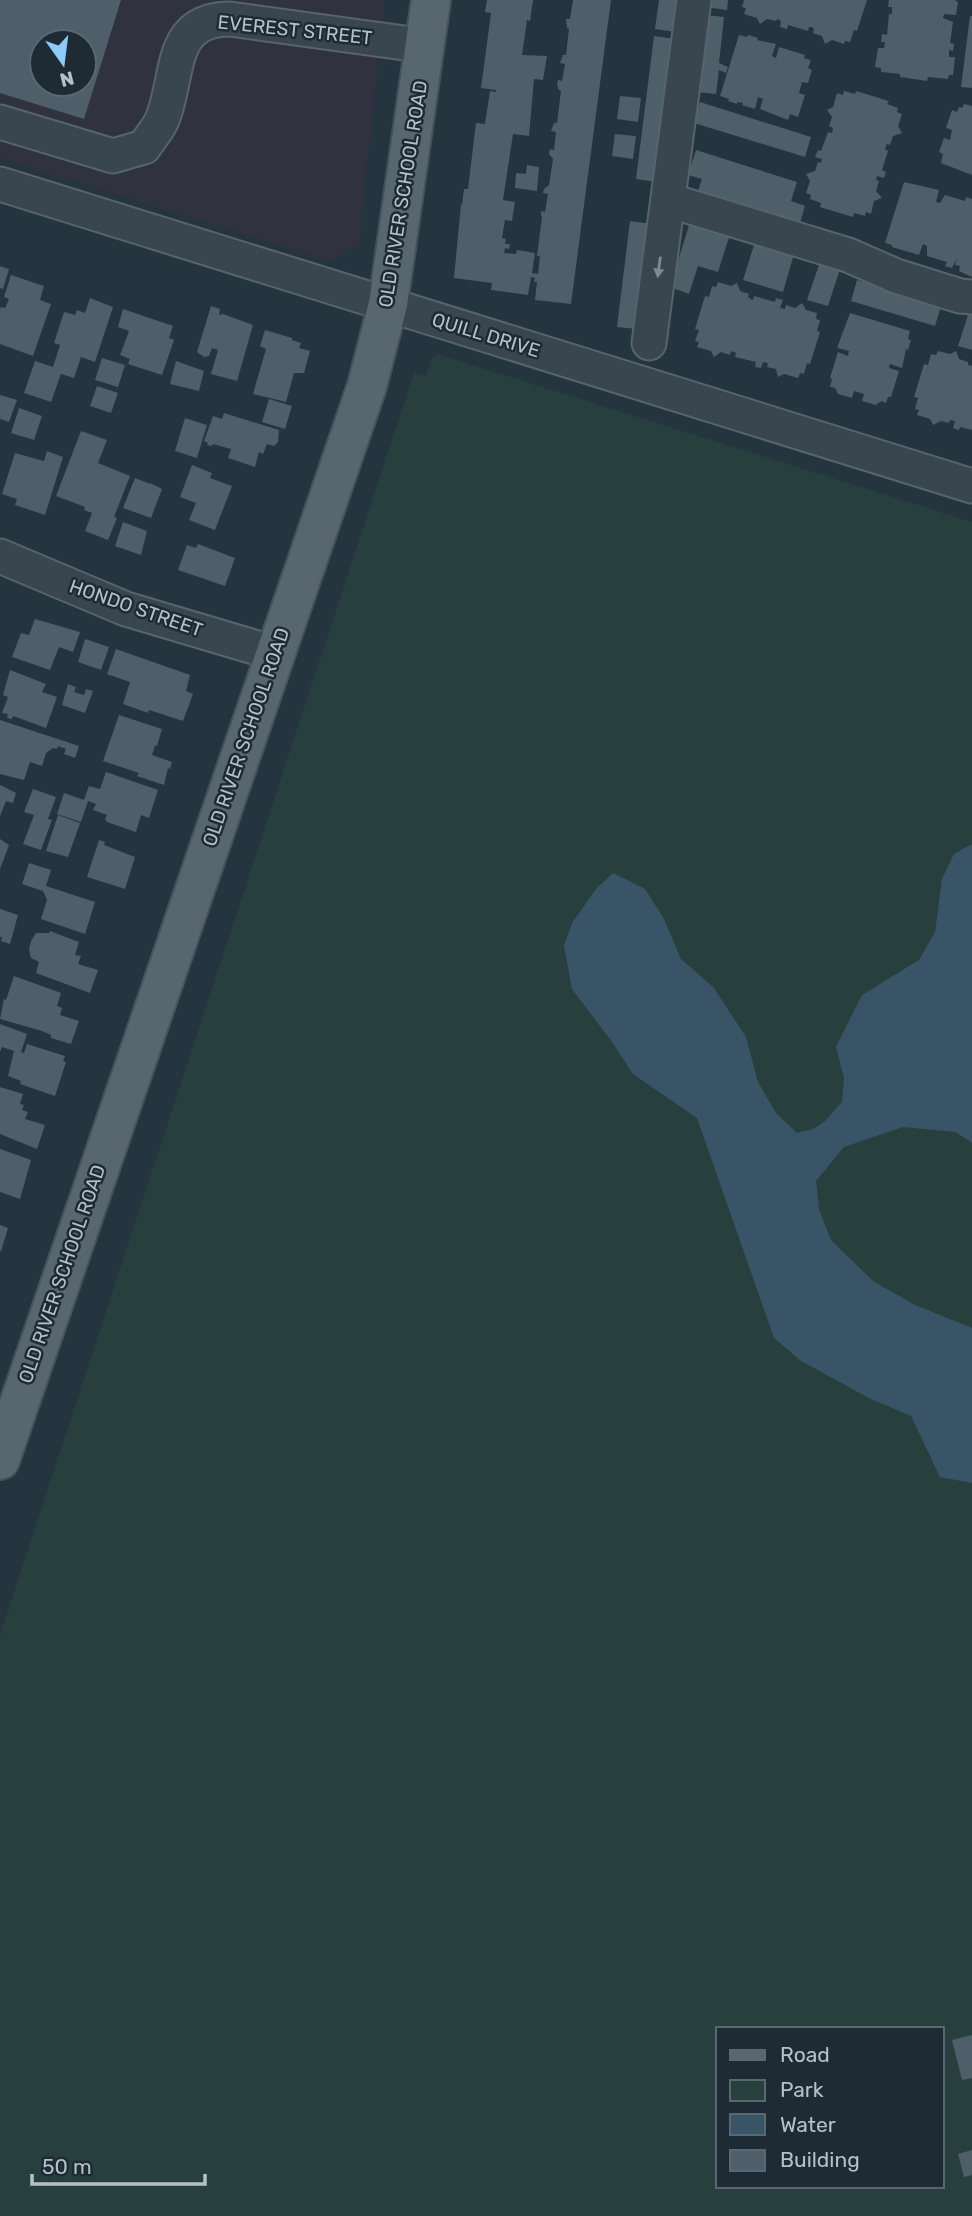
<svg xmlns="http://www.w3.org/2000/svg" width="972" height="2216" viewBox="0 0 972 2216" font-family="Rubik,sans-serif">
	<rect width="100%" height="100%" fill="#25353f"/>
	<path fill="#313240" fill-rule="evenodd" d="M0 0H385L359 244 331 261 0 158ZM42 42H84V84H42Z"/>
	<path fill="#27403d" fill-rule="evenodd" d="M437 354 972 522V2216H0V1635L414 373 426 376 432 358ZM718 2029H942V2186H718Z"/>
	<path fill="#395466" d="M972 844V1143L956 1132 903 1127 844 1147 816 1181 819 1209 831 1240 873 1281 915 1305 972 1328V1483L940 1477 911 1416 869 1398 801 1361 774 1338 697 1118 633 1074 612 1042 572 989 564 946 572 923 596 889 613 873 645 889 663 917 681 959 714 988 746 1037 758 1082 776 1113 797 1133 813 1129 824 1122 842 1102 844 1078 836 1047 862 995 919 960 935 932 942 879 954 854Z"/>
	<path fill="#4e5f6a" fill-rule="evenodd" d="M0 0H121L84 119 0 93ZM42 42H84V84H42Z
		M487 0H533L530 21 527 20 522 55 547 56 543 80 534 79 529 136 513 134 503 200 515 202 512 221 505 220 502 238 506 239 505 244H510L509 249 505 248 504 253 516 254 517 250 535 253 532 273 538 274 540 256H537L542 217 541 216V211L545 212 548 194 543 193 544 189 549 185 553 159 549 154 550 149 554 150 556 132 551 131 554 123H557L561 91 559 90 557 85 558 80 562 81 565 64 560 63 563 55H566L569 29 567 28 566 19H570L573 0H611L571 304 535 300 537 282H534L535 278 531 277 528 295 491 290 492 283 454 278 461 204 462 205 464 189H468L476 123 485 124 490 91 496 92V90L481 88 491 13 485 12Z
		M659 0H680L676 32 655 29Z
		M706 0H728L727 10 705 7Z
		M744 0H867L857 31 854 30 850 42 845 41 844 44 832 40 825 44 822 36 813 33 814 29 812 27H809L808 31 788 25 787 29 780 27 781 21 777 19 776 21 767 19 760 24 757 18 744 14 746 8 742 7Z
		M889 0H955L958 2 956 15 944 14 943 18 953 22 950 43 954 44 953 51 949 50V57H955L953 75H949L948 79 928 77 927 81 900 77V74L881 72V68L875 67 878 48H884L885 42H881L882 34 887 35 889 14H892V7H888Z
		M705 15 724 17 719 63 728 67 726 73 719 70 716 94 696 92Z
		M970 16H972V88L961 87Z
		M739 35 747 37 748 35 758 38 757 40 776 44 772 56 776 58 779 47 805 55 804 58 811 60 808 68 812 70 808 83 802 82 799 93 805 95 798 117 790 114 788 120 760 109 763 99 758 97 755 109 742 105 743 103 737 102V104L728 101 729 99 720 96Z
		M654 36 676 39 657 182 636 179Z
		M844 91 855 94 856 91 889 101 887 104 898 108 897 112 902 114 898 126 902 133 893 136 890 145 887 144 885 149 888 151 882 170 886 172 884 178 877 176 876 180 879 181 876 191 882 198 874 201 871 214 866 212 865 216 854 213 853 217 820 207 821 203 810 199 811 195 806 193 810 181 806 174 815 171 818 162 821 163 822 159 815 157 818 150 821 151 828 132 832 133 833 128 829 126 832 117 827 110 833 107 837 93 843 95Z
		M620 96 641 98 638 122 617 119Z
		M700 102 811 137 805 157 694 123Z
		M964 104 972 106V175L941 163 943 154 939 152 944 138 950 140 952 130 946 128 952 110 957 112 959 107 962 108Z
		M615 134 636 136 633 159 612 156Z
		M696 150 797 182 791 201 805 206 799 226 697 194 702 179 688 175Z
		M527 165 539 167 537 191 515 188 516 173 526 174Z
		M904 182 939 190 936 202 940 203 945 195 965 201 966 197 972 199V277L959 271 960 266 955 265 957 258 952 268 945 266 947 262 927 256V246L923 244 919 255 892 247V245L885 243Z
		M630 221 652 224 638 329 617 327Z
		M690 222 730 234 718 272 698 266 689 294 670 287Z
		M755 242 794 254 783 292 743 280Z
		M820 262 840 269 828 306 807 300Z
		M0 266 9 269 3 289 0 288Z
		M11 275 44 286 40 300 51 304 33 356 0 344V309L1 307 5 308 9 299 4 297Z
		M857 280 941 306 935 326 851 301Z
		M718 282 731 286 737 283 740 291 749 294 748 297 751 299 753 300 754 296 775 302 776 298 783 300 780 308 785 309 786 305 795 308 802 303 806 310 817 313 816 319 820 320 817 331 820 332 810 364 807 363 804 374 800 373 798 378 784 374 778 377 776 369 767 367 768 363 763 362 761 368 755 367 756 362 735 357 736 353 731 351 730 355 721 352 714 357 711 351 697 347 699 342 695 341 699 330 695 329 705 296 709 297 712 286 716 287Z
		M90 298 113 307 95 362 81 357 74 378 61 374 51 402 24 393 35 361 53 367 60 345 54 343 64 312 75 315 77 310 85 313Z
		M211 306 220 309 219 315 223 314 253 325 237 381 211 374 218 350 212 348 209 356 204 357 197 352Z
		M123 309 173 326 169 338 174 340 162 375 128 364 130 359 120 355 129 331 118 327Z
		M970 309 972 310V350L958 346Z
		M850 313 910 331 908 339 911 340 908 350 906 349 902 368 890 364 889 368 899 371 891 397H888L886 403 881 401 876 405 862 401 864 394 854 391 852 398 838 394 835 388 830 387 832 379 830 378 838 352 848 356 849 351 837 348Z
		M265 330 292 338V340L301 343 299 348 310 351 304 373H294L286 402 253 394 266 349 260 346Z
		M938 351 950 354 956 351 959 359 968 362V365L972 366V430L960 427 959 430 953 428 955 421 950 420 949 423 941 421 933 425 930 419 917 415 919 410 915 409 918 398 914 397 924 364 928 365 931 354 936 355Z
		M102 358 125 365 118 387 95 380Z
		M176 361 204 371 199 391 170 384Z
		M97 386 118 393 111 413 90 406Z
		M0 395 17 400 9 422 0 419Z
		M269 399 292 406 285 429 262 422Z
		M19 408 42 416 34 440 11 433Z
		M224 413 279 430 278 442 274 446 267 444 263 454 259 452 255 467 228 458 231 449 213 444 212 446 207 445 208 443 204 441 213 416 222 419Z
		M185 418 207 425 197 458 175 451Z
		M81 431 107 440 98 463 130 476 114 517 117 518 108 540 85 531 92 513 84 510 85 507 56 496Z
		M47 451 63 457 45 515 15 505 17 499 2 494 15 453 44 461Z
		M192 465 212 473 210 478 232 486 215 530 189 520 196 503 180 497Z
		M135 478 150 484V483L162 489 151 518 123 508Z
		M123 522 147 531 141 555 115 546Z
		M198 544 235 558 225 586 178 570 187 545 196 548Z
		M35 619 80 632 73 652 59 647 50 670 12 657 21 633 29 635Z
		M85 639 109 647 101 670 78 662Z
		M116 649 190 675 186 691 193 694 183 721 149 710 148 713 123 704 130 682 107 674Z
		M10 670 46 684 42 692 57 697 46 728 13 716 12 719 7 718 8 714 2 713 8 697 3 695Z
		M68 684 76 687 74 692 84 695 86 689 93 691 85 713 62 705Z
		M119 715 162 729 157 746 155 745 152 755 172 762 170 769 168 768 164 785 137 776 139 773 103 761Z
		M0 720 79 746 75 758 64 754 66 749 58 746 57 749 53 748 46 753 42 766 30 762 24 780 0 774Z
		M106 772 158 790 149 818 141 815 136 832 107 822 105 819 107 815 93 810 96 804 88 801 81 822 57 814 64 793 84 800 89 786 100 789Z
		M0 785 16 793 13 803 6 801 0 816Z
		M33 789 56 797 48 819 52 820 41 850 23 844 34 815 24 812Z
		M58 815 80 823 68 857 46 851Z
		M0 839 9 845 0 869Z
		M99 840 105 842 104 845 135 857 125 889 87 877Z
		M29 863 51 870 46 886 95 902 85 934 41 919 47 900 43 891 22 884Z
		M0 909 18 915 10 944 1 941 2 937H0Z
		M50 931 79 942 75 955 81 956 78 964 98 970 90 993 36 973 39 962 31 958 29 949 31 941 36 933H49Z
		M14 976 61 993 57 1006 62 1008 60 1015 79 1021 71 1044 51 1038V1035L42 1031 0 1019 4 999 6 1000Z
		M0 1024 27 1034 21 1052 24 1053 27 1044 65 1056 63 1061 66 1062 55 1096 20 1084 21 1081 8 1076 14 1051 2 1047 0 1052Z
		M0 1087 23 1094 20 1104 24 1105 22 1110 28 1112 25 1119 45 1125 37 1149 0 1134Z
		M0 1149 31 1160 20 1199 0 1192Z
		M0 1225 8 1228 1 1251H0Z
		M972 2035V2078L962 2080 952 2040Z
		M972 2150V2175L964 2177 958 2154Z"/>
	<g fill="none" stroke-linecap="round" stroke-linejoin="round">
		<g stroke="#57646c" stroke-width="37">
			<path id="minor" d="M0 122 113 156 144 147C150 138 158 129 162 120 180 77 167 19 230 19L426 46
				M0 184 972 486
				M668 200 848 255 896 276 960 296 972 297
				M649 343 694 0
				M0 556 126 609 274 653"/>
		</g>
		<g stroke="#45525b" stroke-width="42">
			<path id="major" d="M0 1460 367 386 388 304 431 0"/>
		</g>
		<use href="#minor" stroke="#39464f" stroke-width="33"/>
		<use href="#major" stroke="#57666f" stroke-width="38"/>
	</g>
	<defs><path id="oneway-solid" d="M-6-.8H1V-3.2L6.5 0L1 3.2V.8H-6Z" transform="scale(1.75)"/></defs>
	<use fill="#7d8a92" href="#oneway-solid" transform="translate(659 267) rotate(98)"/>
	<g text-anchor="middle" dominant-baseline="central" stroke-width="5" stroke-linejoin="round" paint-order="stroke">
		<g font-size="19" fill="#b5c1c9" stroke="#1e2b34">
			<text transform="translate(295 30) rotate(6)">EVEREST STREET</text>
			<text transform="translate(403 194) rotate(-81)">OLD RIVER SCHOOL ROAD</text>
			<text transform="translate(486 335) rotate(17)">QUILL DRIVE</text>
			<text transform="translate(136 608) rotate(19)">HONDO STREET</text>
			<text transform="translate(246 737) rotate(-71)">OLD RIVER SCHOOL ROAD</text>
			<text transform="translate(62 1274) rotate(-71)">OLD RIVER SCHOOL ROAD</text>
		</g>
	</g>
	<rect x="716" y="2027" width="228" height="161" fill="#1e2b34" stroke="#5a6770" stroke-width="2"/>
	<rect x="730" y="2050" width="35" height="10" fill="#57666f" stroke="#5a6770" stroke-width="2"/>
	<text x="780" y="2062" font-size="21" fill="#b5c1c9">Road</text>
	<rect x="730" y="2080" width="35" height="21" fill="#27403d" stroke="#5a6770" stroke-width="2"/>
	<text x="780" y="2097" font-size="21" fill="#b5c1c9">Park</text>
	<rect x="730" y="2114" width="35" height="21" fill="#395466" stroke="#5a6770" stroke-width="2"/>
	<text x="780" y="2132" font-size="21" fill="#b5c1c9">Water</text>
	<rect x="730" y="2150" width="35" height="21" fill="#4e5f6a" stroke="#5a6770" stroke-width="2"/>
	<text x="780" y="2167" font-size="21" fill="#b5c1c9">Building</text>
	<g transform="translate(63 63) rotate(166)"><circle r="33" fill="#1e2b34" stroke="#5a6770" stroke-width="2"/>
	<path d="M0-5L12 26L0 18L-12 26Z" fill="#8ccbf7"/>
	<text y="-10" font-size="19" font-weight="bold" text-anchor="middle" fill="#b5c1c9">N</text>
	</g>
	<path d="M32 2174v10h173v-10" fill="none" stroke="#b5c1c9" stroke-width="3.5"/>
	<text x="42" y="2174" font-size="21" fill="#b5c1c9" stroke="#1e2b34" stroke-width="5" paint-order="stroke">50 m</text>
</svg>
